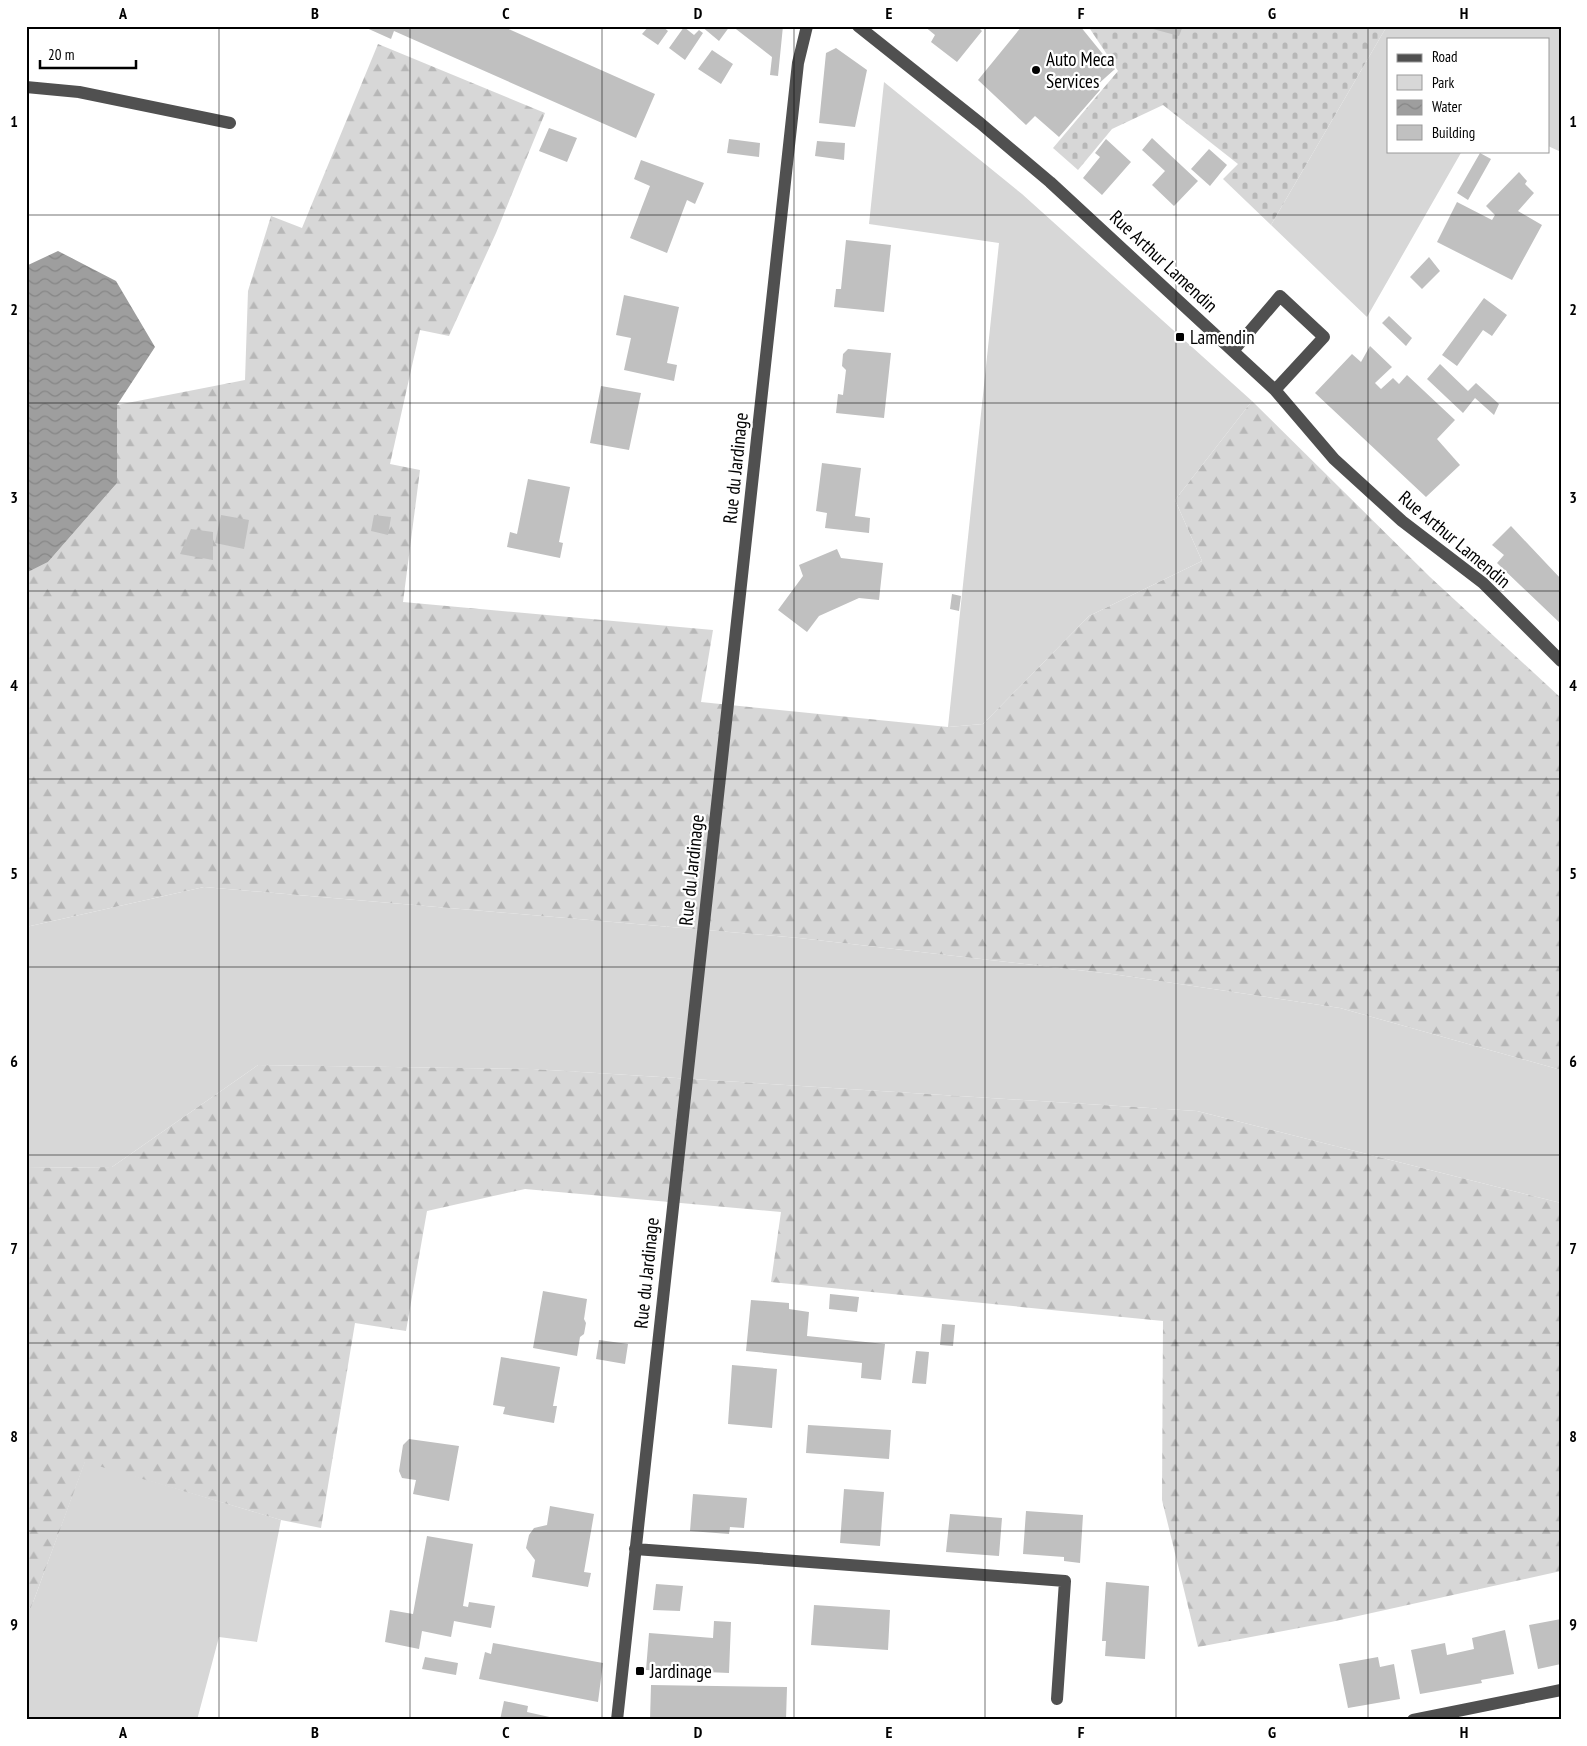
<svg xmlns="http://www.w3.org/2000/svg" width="1587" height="1746" viewBox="0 0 1587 1746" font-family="'PT Sans Narrow',sans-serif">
	<defs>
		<pattern id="forest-firs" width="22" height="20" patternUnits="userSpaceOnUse" patternTransform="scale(1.25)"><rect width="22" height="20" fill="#d7d7d7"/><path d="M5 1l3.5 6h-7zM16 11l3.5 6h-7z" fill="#b7b7b7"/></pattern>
		<pattern id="cemetery-stones" width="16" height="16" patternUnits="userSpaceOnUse" patternTransform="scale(1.25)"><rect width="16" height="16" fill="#d7d7d7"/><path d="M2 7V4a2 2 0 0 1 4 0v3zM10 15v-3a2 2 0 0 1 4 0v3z" fill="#b7b7b7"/></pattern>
		<pattern id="water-waves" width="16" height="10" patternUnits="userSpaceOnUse" patternTransform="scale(1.25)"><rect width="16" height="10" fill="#9e9e9e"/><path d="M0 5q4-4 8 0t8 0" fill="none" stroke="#868686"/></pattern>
	</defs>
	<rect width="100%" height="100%" fill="#fff"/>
	<path fill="#d7d7d7" d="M1387 26H1561V152L1548 146V39H1388V151H1462L1367 317 1271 225Z
		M884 82 1022 194 1252 401 1175 500 1202 561 1089 616 983 724 948 727 999 243 869 224Z
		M204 887 799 938 1112 974 1340 1008 1561 1070V1203L1197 1111 533 1069 258 1065 112 1167 26 1168V927Z
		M85 1461 281 1520 257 1642 219 1637 197 1720H26V1607L31 1608Z"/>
	<path fill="url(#forest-firs)" d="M378 44 545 113 496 233 449 336 420 330 390 464 420 470 403 602 713 630 701 702 948 727 983 724 1089 616 1202 561 1175 500 1252 401 1430 577 1561 698V1070L1340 1008 1112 974 799 938 204 887 26 927V573L48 562 117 483V405L245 380 248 291 271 216 302 228Z
		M258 1065 533 1069 1197 1111 1561 1203V1571L1331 1622 1198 1647 1162 1500 1163 1321 771 1282 781 1212 525 1189 427 1211 406 1331 355 1323 321 1528 281 1520 85 1462 31 1608 26 1607V1168L112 1167Z"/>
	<path fill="url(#cemetery-stones)" d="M1088 26H1387L1271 225 1223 179 1238 164 1163 105 1112 129 1078 170 1053 148 1118 71Z"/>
	<path fill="url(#water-waves)" d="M58 251 116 281 155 347 117 405V483L48 562 26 573V266Z"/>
	<path fill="#c0c0c0" d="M362 26H502L655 94 636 138 394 31 391 39Z
		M649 26H662L668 31 658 45 642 34Z
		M701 26H730L719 41Z
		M732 26H783L778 76 770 75 772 57Z
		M924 26H977L982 31 957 62 931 42 935 35Z
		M1022 26H1080L1115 69 1096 86 1100 90 1059 137 1035 116 1026 125 978 80Z
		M1153 26H1183L1179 36 1153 29Z
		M684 27 694 35 699 30 703 33 685 60 669 48Z
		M836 48 867 70 855 127 819 123 826 53Z
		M712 50 733 64 721 84 698 69Z
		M549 128 577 138 567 162 539 151Z
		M1152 138 1198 181 1174 206 1152 185 1165 171 1142 150Z
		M729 139 760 143 759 157 727 153Z
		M1106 139 1131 162 1102 195 1083 178 1100 157 1095 153Z
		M817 141 845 143 844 160 815 156Z
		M1209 149 1227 165 1210 186 1191 169Z
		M1480 153 1491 159 1468 200 1457 193Z
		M641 160 704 183 695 204 687 200 667 253 630 238 650 186 634 179Z
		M1519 172 1527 181 1525 184 1534 193 1518 211 1542 225 1512 280 1437 242 1457 202 1492 220 1495 215 1486 206Z
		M846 240 891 245 884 312 834 307 836 289H841Z
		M1429 257 1440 271 1422 289 1410 277Z
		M624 295 679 307 667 363 677 365 674 381 624 370 631 338 616 335Z
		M1484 298 1507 315 1492 336 1483 330 1457 366 1442 355Z
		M1389 316 1412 338 1406 346 1382 323Z
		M1370 346 1392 367 1375 383 1381 389 1393 378 1399 384 1407 375 1455 420 1437 439 1460 465 1426 497 1315 393 1352 354 1361 362Z
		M848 349 891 353 884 418 836 413 838 394 843 395 846 370 842 366 843 354Z
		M1440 364 1468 391 1476 383 1499 404 1494 415 1475 398 1463 413 1427 379Z
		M601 386 641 393 629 450 590 443Z
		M822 463 861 468 855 516 870 518 869 533 825 528 827 513 816 511Z
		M528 479 570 487 559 542 563 543 560 558 507 547 510 532 517 534Z
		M221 515 249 520 244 549 215 543Z
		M374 515 391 517 388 535 371 531Z
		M1511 526 1561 579V624L1497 563 1504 555 1492 545Z
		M191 529 213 532V560L180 554Z
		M837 549 841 558 883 563 879 600 859 598 819 616 807 632 778 610 803 576 799 565Z
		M952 594 961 596 959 611 950 609Z
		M543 1291 587 1299 584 1319 586 1323 584 1334 580 1337 577 1356 533 1348Z
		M830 1294 859 1297 857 1312 829 1309Z
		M751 1300 789 1303V1309L809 1312 807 1336 885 1344 881 1380 861 1378 862 1363 746 1351Z
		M942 1324 955 1325 953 1346 940 1345Z
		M599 1340 628 1344 625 1364 596 1359Z
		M916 1351 929 1352 926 1384 912 1383Z
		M501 1357 560 1367 553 1406H557L554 1423 503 1414 505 1407 493 1405Z
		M732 1365 777 1369 772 1428 728 1424Z
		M808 1425 891 1430 889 1459 806 1453Z
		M409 1439 459 1446 449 1501 413 1494 416 1480 402 1478 399 1471 403 1445Z
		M844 1489 884 1492 880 1546 840 1543Z
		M693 1494 747 1498 744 1528 730 1527 729 1534 690 1531Z
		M550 1506 594 1514 584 1572 591 1573 588 1587 532 1577 535 1560 526 1548 529 1535 534 1528 547 1525Z
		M1026 1511 1083 1515 1080 1563 1064 1561V1557L1023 1554Z
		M950 1514 1002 1518 999 1556 946 1552Z
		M427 1536 473 1544 463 1606 468 1607 469 1602 495 1606 491 1628 454 1621 451 1637 422 1631 419 1649 385 1642 390 1610 413 1614Z
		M1106 1582 1149 1586 1145 1659 1105 1656 1106 1641H1102Z
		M656 1584 683 1586 680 1611 653 1610Z
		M814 1605 890 1610 888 1650 811 1645Z
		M1561 1619V1664L1538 1669 1529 1625Z
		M714 1621 731 1622 729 1673 706 1672 705 1677H697V1672L646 1670 649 1633 713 1638Z
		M1505 1630 1514 1674 1481 1680 1482 1683 1420 1694 1411 1650 1445 1643 1447 1655 1474 1649 1472 1638Z
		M493 1643 603 1663 598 1702 479 1679 485 1652 491 1654Z
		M425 1657 458 1663 456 1675 422 1669Z
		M1378 1657 1380 1667 1394 1664 1400 1699 1348 1708 1339 1664Z
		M651 1685 787 1687 786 1720H650Z
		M504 1701 528 1706 527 1712 563 1720H500Z"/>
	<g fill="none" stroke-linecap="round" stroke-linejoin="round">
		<path stroke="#505050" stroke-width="12" d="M858 26 980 123 1050 182 1275 390 1334 459 1402 521 1483 583 1561 661
			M26 87 79 92 230 123
			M1233 351 1280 296 1324 337 1275 390
			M635 1549 1065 1581 1057 1699
			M617 1720 798 63 807 26
			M1413 1720 1561 1690"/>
	</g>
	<path fill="none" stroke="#000" stroke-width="1" stroke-opacity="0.55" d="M219 26V1720M410 26V1720M602 26V1720M794 26V1720M985 26V1720M1176 26V1720M1368 26V1720M26 215H1561M26 403H1561M26 591H1561M26 779H1561M26 967H1561M26 1155H1561M26 1343H1561M26 1531H1561"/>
	<g fill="#000" stroke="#fff" stroke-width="2">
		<circle cx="1036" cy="70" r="5"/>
		<rect x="1175" y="332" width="10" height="10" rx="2.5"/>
		<rect x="635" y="1666" width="10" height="10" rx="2.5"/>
	</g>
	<g text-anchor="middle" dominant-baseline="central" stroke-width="4.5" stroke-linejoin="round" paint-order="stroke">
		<g font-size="19" fill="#000" stroke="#fff" text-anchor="start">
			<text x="1046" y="59">Auto Meca<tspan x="1046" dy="22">Services</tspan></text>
			<text x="1190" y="337">Lamendin</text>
			<text x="650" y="1671">Jardinage</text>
		</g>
		<g font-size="19" fill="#000" stroke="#fff">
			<text transform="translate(1164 261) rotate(43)">Rue Arthur Lamendin</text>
			<text transform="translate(735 468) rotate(-84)">Rue du Jardinage</text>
			<text transform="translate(1455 539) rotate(40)">Rue Arthur Lamendin</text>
			<text transform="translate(691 870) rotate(-84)">Rue du Jardinage</text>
			<text transform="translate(646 1273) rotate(-84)">Rue du Jardinage</text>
		</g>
	</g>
	<rect width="1587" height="1746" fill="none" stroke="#ffffff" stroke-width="55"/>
	<rect x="1387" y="38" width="162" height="115" fill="#ffffff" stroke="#999999"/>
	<rect x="1397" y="54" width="25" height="8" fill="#505050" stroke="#999999"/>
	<text x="1432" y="62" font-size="15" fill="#000000">Road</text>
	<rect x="1397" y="75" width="25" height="15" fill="#d7d7d7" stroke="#999999"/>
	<text x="1432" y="88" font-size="15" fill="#000000">Park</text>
	<rect x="1397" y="100" width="25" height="15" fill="url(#water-waves)" stroke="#999999"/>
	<text x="1432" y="112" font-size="15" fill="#000000">Water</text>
	<rect x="1397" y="125" width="25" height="15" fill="#c0c0c0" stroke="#999999"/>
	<text x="1432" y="138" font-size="15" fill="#000000">Building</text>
	<path d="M40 60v8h96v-8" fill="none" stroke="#000000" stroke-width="2.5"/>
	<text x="48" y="60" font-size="15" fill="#000000" stroke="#ffffff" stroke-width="4" paint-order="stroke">20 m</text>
	<rect x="28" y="28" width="1532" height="1690" fill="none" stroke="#000" stroke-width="2"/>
	<g font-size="16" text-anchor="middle" font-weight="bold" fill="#000">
		<text x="123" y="19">A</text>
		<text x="315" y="19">B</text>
		<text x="506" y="19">C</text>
		<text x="698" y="19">D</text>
		<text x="889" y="19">E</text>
		<text x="1081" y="19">F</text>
		<text x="1272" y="19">G</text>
		<text x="1464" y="19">H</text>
		<text x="14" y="127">1</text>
		<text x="1573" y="127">1</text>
		<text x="14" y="315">2</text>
		<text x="1573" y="315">2</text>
		<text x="14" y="503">3</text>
		<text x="1573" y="503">3</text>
		<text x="14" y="691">4</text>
		<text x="1573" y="691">4</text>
		<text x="14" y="879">5</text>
		<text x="1573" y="879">5</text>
		<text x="14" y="1067">6</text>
		<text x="1573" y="1067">6</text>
		<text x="14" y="1254">7</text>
		<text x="1573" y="1254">7</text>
		<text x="14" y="1442">8</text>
		<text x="1573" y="1442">8</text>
		<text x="14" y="1630">9</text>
		<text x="1573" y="1630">9</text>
		<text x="123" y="1738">A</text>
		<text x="315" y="1738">B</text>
		<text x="506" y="1738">C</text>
		<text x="698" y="1738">D</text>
		<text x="889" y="1738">E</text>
		<text x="1081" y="1738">F</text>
		<text x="1272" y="1738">G</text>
		<text x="1464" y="1738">H</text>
	</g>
</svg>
